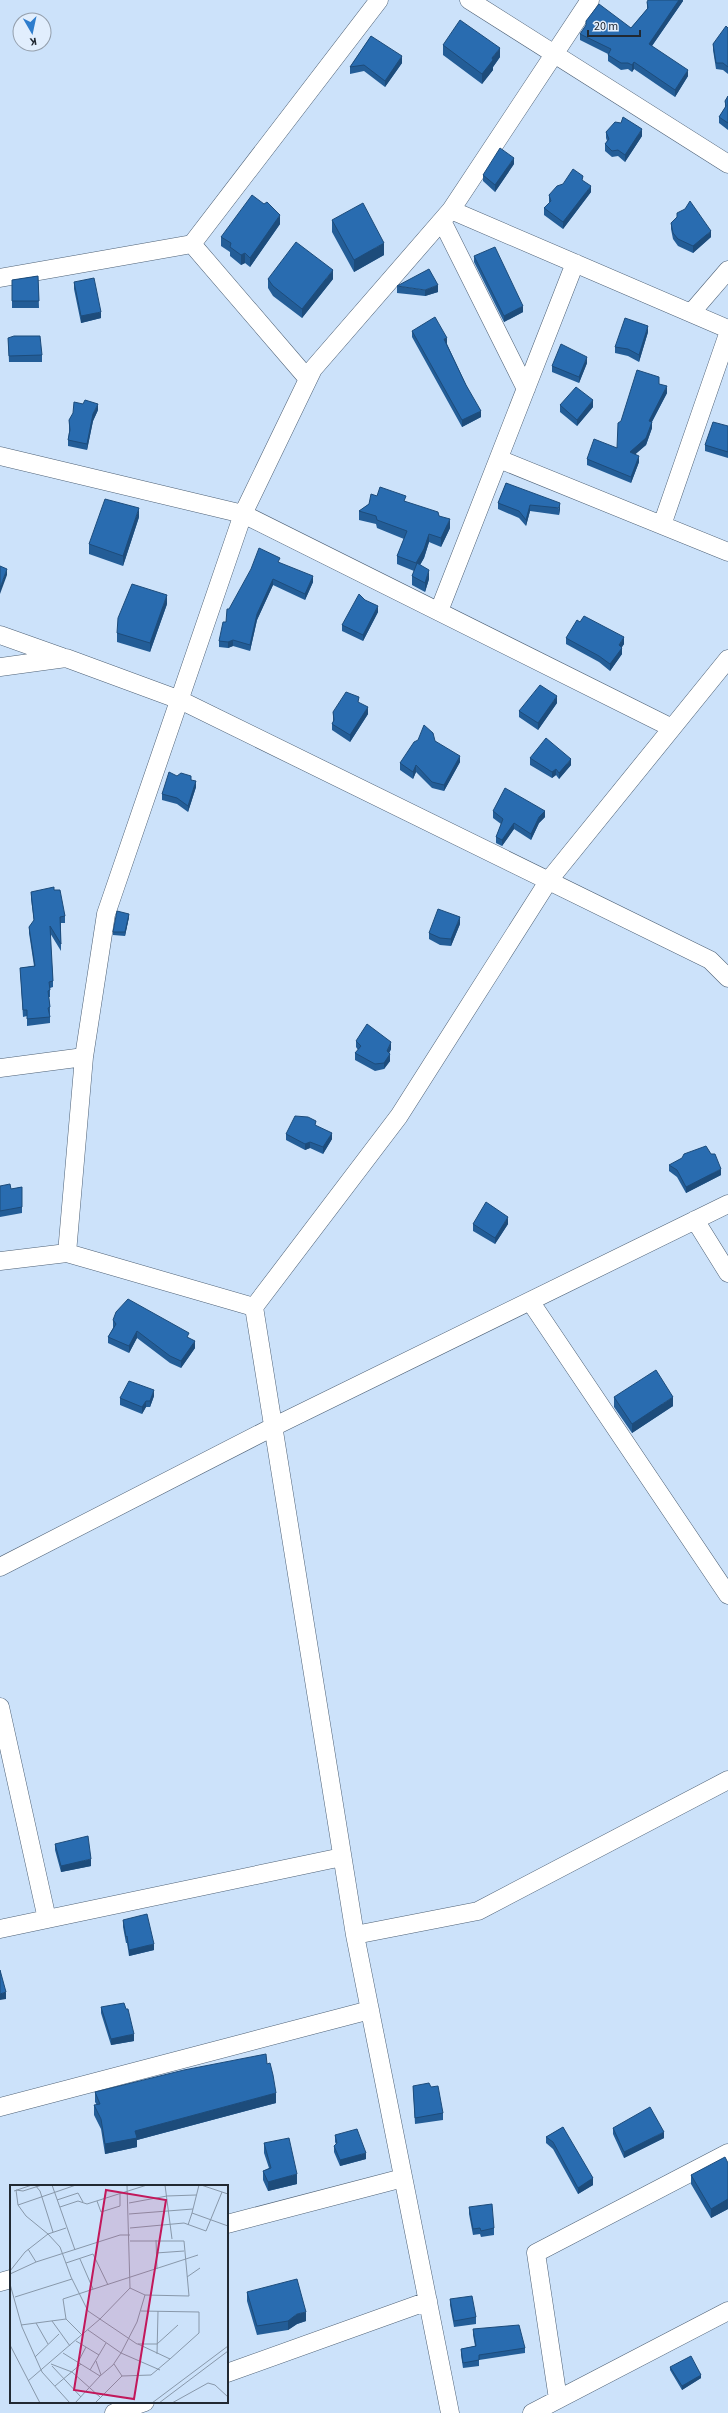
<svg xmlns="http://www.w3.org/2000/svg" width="728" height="2413" viewBox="0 0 728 2413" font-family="'Source Sans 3',sans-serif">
	<rect width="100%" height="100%" fill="#cce2fa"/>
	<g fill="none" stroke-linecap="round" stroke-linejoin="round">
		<g stroke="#4e6176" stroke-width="19">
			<path id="minor" d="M469 0 728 164
				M451 210 590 0
				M442 221 526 389
				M192 244 308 379
				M0 278 192 244 379 0
				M691 313 728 270
				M0 456 243 514 672 728
				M499 459 728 552
				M662 525 728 334
				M439 611 575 263
				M0 635 62 657
				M0 667 66 658 180 700 710 960 728 978
				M0 1068 84 1057
				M695 1220 728 1273
				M67 1253 84 1057 106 914 243 514 313 369 451 210 728 329
				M0 1261 67 1253 254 1307
				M530 1301 728 1595
				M0 1567 273 1427 728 1204
				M0 1707 47 1919
				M0 1929 342 1857
				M355 1935 478 1911 728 1780
				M0 2107 370 2010
				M227 2224 403 2178
				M0 2282 11 2279
				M227 2373 428 2301
				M558 2399 536 2253 728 2153
				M114 2413 145 2402
				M450 2413 355 1935 254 1307 399 1116 549 880 728 659
				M532 2413 728 2311"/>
		</g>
		<use href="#minor" stroke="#fff" stroke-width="18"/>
	</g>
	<path fill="#235d97" d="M683 0V1L652 46 688 76 675 97 634 69 632 72 628 69 621 70 608 61V54L580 40V34L586 26V21L631 28 647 9V2Z
		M728 28V74L723 70 716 69 713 50V44Z
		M371 36 402 63 385 87 364 71 350 74V67Z
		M443 45 500 57 493 67V70L482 84 443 55Z
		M728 96V130L719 123V117L725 108V101Z
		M606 132 642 136 625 162 618 156 612 157 605 151V144L607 141 606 138Z
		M514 164 495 192 483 181V175Z
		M591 192 563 229 544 215V208L549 203V195Z
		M264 204 280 224 250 267 245 263 241 265 230 256V252L221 246V237Z
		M677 213 711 237 693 253 678 246 673 239 671 229V223L677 217Z
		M332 220 384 255 354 272 332 232Z
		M474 256 523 312 504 322 474 262Z
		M38 276 39 308H12V280Z
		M268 279H333L302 318 273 296 268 288Z
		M74 282 101 318 81 323 74 289Z
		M397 286 438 292 425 296 397 293Z
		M412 331 447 344 481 417 462 427 412 337Z
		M648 332 639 362 628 356 615 353V347Z
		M8 338 42 355V362H9Z
		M587 363 579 383 552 372V366Z
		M659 384 667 393 652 422V428L646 445 635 454 639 462 631 483 587 465V459L617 448Z
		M560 405 593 407 577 426 560 412Z
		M98 410 93 421 87 450 68 446V440L69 432V420Z
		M728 426V458L705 451V445Z
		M506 483 560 509 559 515 530 511 526 526 519 518 498 509V503Z
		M377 496 406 502 439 516 450 528 441 547 429 542 424 558 420 565 429 579 425 592 412 585V576L414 571 397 564V556L404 539 377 528 376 524 359 520V511L369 504Z
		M139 517 123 566 89 554V544Z
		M280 563 313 582 305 600 273 585 257 620 250 651 233 646 228 648 219 647V641L226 622 229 609Z
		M365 600 378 612 363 641 342 631V625Z
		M167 604 150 652 117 642V633Z
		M566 638 624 644 622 647V654L610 671 599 662 566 644Z
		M359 703 368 714 350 742 332 730V724L333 722V712Z
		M557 703 538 730 519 717V711Z
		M435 741 460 762 444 791 432 788 416 772 413 779 400 770V763Z
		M530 758 571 765 559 779 556 775 552 778 530 765Z
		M177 776 191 780 196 787 188 812 177 804 162 800V794Z
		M493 811 545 817 539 823 531 840 514 829 502 846 496 843V837L501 824 493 818Z
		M54 890 65 916V923H61V951L50 933 53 981V987L50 988V997H49L50 1007V1014H49L50 1017V1023L27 1026V1016L23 1017 20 968 34 966 29 933V927L34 921 31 899V892Z
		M129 917 125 936 113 935V932Z
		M460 924 451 946 440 945 429 939V933Z
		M356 1041 391 1049 389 1053 390 1061 384 1069 375 1071 355 1060V1053L358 1050 356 1047Z
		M316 1126 332 1139 323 1154 310 1148 305 1150 286 1140V1134Z
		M669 1165 721 1175 686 1193 677 1177 669 1171Z
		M0 1186 11 1189 22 1187V1213L0 1217Z
		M473 1224H508L495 1244 473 1231Z
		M113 1320 189 1338 195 1348 181 1368 170 1363 137 1338 129 1353 108 1343V1337L113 1328Z
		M154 1396 150 1407H146L142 1414 120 1405V1398Z
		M614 1397 673 1406 632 1433 614 1407Z
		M55 1844 91 1866 61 1872 55 1850Z
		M123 1920 154 1950 129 1956 127 1943H126L123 1927Z
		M101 2007 134 2041 111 2045 101 2013Z
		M267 2064 276 2103 137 2140V2147L105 2154 101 2129 94 2115V2105H97L95 2102V2092Z
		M413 2086 443 2113V2120L415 2124Z
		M563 2127 593 2185 578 2194 553 2149 546 2143V2137Z
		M613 2128 664 2138 624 2158 613 2134Z
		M335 2135 366 2159 340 2166 334 2152V2146L336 2144 335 2142Z
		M264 2143 297 2184 268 2191 263 2180V2171L269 2168 264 2153Z
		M728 2163V2209L711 2218 691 2184V2175Z
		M469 2207 494 2228V2235L481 2237 480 2234 473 2235 469 2214Z
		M247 2292 306 2321 297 2324 288 2330 257 2335 247 2301Z
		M450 2299 476 2317V2324L454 2327 450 2305Z
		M473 2329 525 2348V2353L479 2360V2366L463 2368 461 2355V2349L475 2346 473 2335Z
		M670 2367 701 2378 682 2390 670 2370Z"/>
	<path fill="#1d4c7b" d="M679 0H683V1L649 50V44Z
		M500 48V57L493 67V70L482 84V74L492 58Z
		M402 56V63L385 87V81Z
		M634 62V69L632 72V65Z
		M688 70V76L675 97V90Z
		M642 129V136L625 162V155Z
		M514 158V164L495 192V185Z
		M591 186V192L563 229V222Z
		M280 215V224L250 267V258Z
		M711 231V237L693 253V246Z
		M384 243V255L354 272V260Z
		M245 253V263L241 265V255Z
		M333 270V279L302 318V309Z
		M438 285V292L425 296V290Z
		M523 306V312L504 322V316Z
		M101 312V318L81 323V316Z
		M648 326V332L639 362V355Z
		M447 338V344L444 346V339Z
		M587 357V363L579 383V377Z
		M667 386V393L649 427V421Z
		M593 400V407L577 426V420Z
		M98 404V410L93 421 87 450V444L93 414Z
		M481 411V417L462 427V420Z
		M652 422V428L646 445 630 459V452Z
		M639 456V462L631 483V477Z
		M560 503V509L559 515V508Z
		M530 505V511L526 526V520Z
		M139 508V517L123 566V556Z
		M450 519V528L441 547V538Z
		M429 534V542L424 558 416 572V563Z
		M7 569V575L0 594V588Z
		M429 570V579L425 592V583Z
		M313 576V582L305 600V594Z
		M273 579V585L257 620 250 651V645L257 614Z
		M167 595V604L150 652V643Z
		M378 606V612L363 641V635Z
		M624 637V644L619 651V645Z
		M233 640V646L228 648V642Z
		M622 648V654L610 671V664Z
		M557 696V703L538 730V723Z
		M368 707V714L350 742V735Z
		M460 756V762L444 791V785Z
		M571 759V765L559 779V773Z
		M416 765V772L413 779V772Z
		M556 769V775L552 778V772Z
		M196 781V787L188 812V806Z
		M545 811V817L539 823 531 840V834L539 817Z
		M514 823V829L502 846V840Z
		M129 914V917L125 936V932Z
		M460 917V924L451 946V939Z
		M391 1042V1049L387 1058V1051Z
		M390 1054V1061L384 1069V1063Z
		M332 1133V1139L323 1154V1147Z
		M310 1142V1148L305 1150V1144Z
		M721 1169V1175L686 1193V1187Z
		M508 1217V1224L495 1244V1238Z
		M137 1331V1338L129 1353V1346Z
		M195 1341V1348L181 1368V1361Z
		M154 1390V1396L150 1407V1401Z
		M673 1397V1406L632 1433V1424Z
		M146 1401V1407L142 1414V1407Z
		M91 1859V1866L61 1872V1866Z
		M154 1944V1950L129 1956V1950Z
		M6 1992V1999L0 2000V1994Z
		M134 2034V2041L111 2045V2039Z
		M276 2093V2103L137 2140V2147L105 2154V2144L135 2131Z
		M664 2132V2138L624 2158V2152Z
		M366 2153V2159L340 2166V2160Z
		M297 2174V2184L268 2191V2182Z
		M593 2178V2185L578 2194V2188Z
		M728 2199V2209L711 2218V2209Z
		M306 2312V2321L297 2324 288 2330V2321L297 2314Z
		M701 2375V2378L682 2390V2386Z"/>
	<path fill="#296cb0" stroke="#1d4c7b" d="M648 0H679L649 44 688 70 675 90 634 62 632 65 628 63H621L608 55 611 49 580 34 586 25V21L599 4 631 28 648 8 647 2Z
		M460 20 500 48 492 58 493 60 482 74 443 45Z
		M726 26 728 28V67L723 63H716L713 44Z
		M371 36 402 56 385 81 364 65 350 67Z
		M728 96V123L719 117 726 106 725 101Z
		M623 117 642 129 625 155 618 150 612 151 605 144 609 139 606 132 615 122 621 123Z
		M500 148 514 158 495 185 483 175Z
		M573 169 583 176 582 180 591 186 563 222 544 208 551 201 549 195 557 186 563 184Z
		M252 195 264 204 267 202 280 215 250 258 245 253 241 255 230 247 231 243 221 237Z
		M690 201 711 231 693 246 678 239 673 233 671 223 677 217V213L685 209Z
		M363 203 384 243 354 260 332 220Z
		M296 242 333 270 302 309 273 286 268 279Z
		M495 247 523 306 504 316 474 256Z
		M429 269 438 285 425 290 397 286Z
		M38 276 39 301H12V280Z
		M94 278 101 312 81 316 74 282Z
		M435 317 447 338 444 339 466 385 481 411 462 420 412 331Z
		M625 318 648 326 639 355 628 349 615 347Z
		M14 336H40L42 355 9 356 8 338Z
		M561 344 587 357 579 377 552 366Z
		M637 370 659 377V384L667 386 649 421 652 422 646 438 630 452 639 456 631 477 587 459 594 439 617 448 618 423 621 421Z
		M576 387 593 400 577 420 560 405Z
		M85 400 98 404 93 414 87 444 68 440 70 430 69 420 73 413 74 402 83 404Z
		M713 422 728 426V452L705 445Z
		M506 483 560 503 559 508 530 505 526 520 519 511 498 503Z
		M380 487 406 496 404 501 438 512 439 516 450 519 441 538 429 534 424 549 416 563 397 556 407 531 377 520 376 516 359 511 369 504 371 494 377 496Z
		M105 499 139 508 123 556 89 544Z
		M259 548 280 558 278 562 313 576 305 594 273 579 257 614 250 645 233 640 228 642 219 641 223 622H226L227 609H229L251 569Z
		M417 563 429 570 425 583 412 576Z
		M0 566 7 569 0 588Z
		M132 584 167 595 150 643 117 633 118 618Z
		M359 594 365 600 378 606 363 635 342 625Z
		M584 616 624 637 619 645 622 648 610 664 599 656 566 638 577 620 580 622Z
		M540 685 557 696 538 723 519 711Z
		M346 692 359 697 358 702 368 707 350 735 332 724 334 720 333 712Z
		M424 725 433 733 435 741 460 756 444 785 432 782 416 765 413 772 400 763 414 742 418 740Z
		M546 738 571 759 559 773 556 769 552 772 530 758Z
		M169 772 177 776 181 773 191 776V780L196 781 188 806 177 798 162 794Z
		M505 788 545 811 539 817 531 834 514 823 502 840 496 837 503 819 493 811Z
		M54 887V890H60L65 916 60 917 61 944 50 926 53 981 49 982 50 990 48 991 50 1007 48 1008 50 1017 27 1019V1010H23L20 968 35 966 29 927 34 920 31 892Z
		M438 909 460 917 451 939 440 938 429 933Z
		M117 911 129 914 125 932H113Z
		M367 1024 391 1042 387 1051 390 1054 384 1063 375 1064 355 1053 361 1046 356 1041Z
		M295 1116 308 1117 316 1121 315 1125 332 1133 323 1147 310 1142 305 1144 286 1134Z
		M706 1146 711 1154H715L721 1169 686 1187 677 1170 669 1165 682 1158 684 1154Z
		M10 1184 11 1189 22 1187V1207L0 1211V1186Z
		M486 1202 508 1217 495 1238 473 1224Z
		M128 1299 189 1333 187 1337 195 1341 181 1361 170 1356 137 1331 129 1346 108 1337 116 1324 113 1320 116 1312Z
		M656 1370 673 1397 632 1424 614 1397Z
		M129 1381 154 1390 150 1401H146L142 1407 120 1398Z
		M88 1836 91 1859 61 1866 55 1844Z
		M147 1914 154 1944 129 1950 127 1936 126 1937 123 1920Z
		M0 1970 6 1992 0 1994Z
		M124 2003 126 2009H128L134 2034 111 2039 101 2007Z
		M266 2054 267 2064 270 2063 273 2075 276 2093 135 2131 137 2138 105 2144 101 2119 94 2105 100 2104 95 2092 184 2070Z
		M429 2083 431 2087 438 2086 443 2113 415 2118 413 2086Z
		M650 2107 664 2132 624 2152 613 2128Z
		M563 2127 593 2178 578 2188 553 2142 546 2137Z
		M357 2129 366 2153 340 2160 334 2146 337 2143 335 2135Z
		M289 2138 297 2174 268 2182 263 2171 271 2168 264 2143Z
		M725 2157 728 2163V2199L711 2209 691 2175Z
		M492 2204 494 2228 481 2231 480 2228 473 2229 469 2207Z
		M297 2279 306 2312 297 2314 288 2321 257 2326 247 2292Z
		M472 2296 476 2317 454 2321 450 2299Z
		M519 2325 525 2348 479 2355V2360L463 2363 461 2349 476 2346 473 2329Z
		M691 2356 701 2375 682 2386 670 2367Z"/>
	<g transform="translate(10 2185)">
		<rect width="218" height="218" fill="#cce2fa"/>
		<path fill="none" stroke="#8898aa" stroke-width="1" d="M25 0 30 6 43 47M42 0 65 65M155 0 162 54M189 0 182 28 218 41M191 0 218 9M4 6 22 0M47 15 68 8 73 17M87 16 91 27 110 21V9M119 18 157 11 186 10M8 20 66 0M50 22 68 16 77 19 137 0M119 29 183 24M178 40 182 28M56 43 38 49 50 62 61 92 78 126 127 159H147L168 140M120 43 174 38 196 46 212 7M146 55 147 84M120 56H174L179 111 135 110 120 103M18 64 26 77M146 68 174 66M70 74 83 104M56 78 83 69 98 100M0 86 15 67 38 49 16 31 8 20 6 5 13 6 32 0M0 89 26 77 110 50H120M177 92 190 83M0 99 12 142 32 187 60 218M5 112 62 94M42 136 60 161M26 138 38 159M11 140 56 134M78 145 111 168 150 185M72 150 56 134 53 114 188 70M66 156 89 170M128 159 160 174 189 148V127L131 126M0 160 30 218M53 168 90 191 103 180 111 168 127 137 135 110M147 169 148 126M25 172 49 149M86 176 91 190M68 177 76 162M41 179 62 187 90 212M104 179 112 191M42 181 71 212M80 185 96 158M18 196 90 134 120 103 117 0M45 201 71 179M65 218 90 191M85 218 112 191 141 190 160 174M142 218 218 161M149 218 218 166M162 218 198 198 205 200 218 212"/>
		<path fill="#c2185b" fill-opacity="0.15" stroke="#c2185b" stroke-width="2" d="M96 5 156 15 124 214 64 205Z"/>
		<rect width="218" height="218" fill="none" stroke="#212932" stroke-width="2"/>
	</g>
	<g transform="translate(32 32) rotate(171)"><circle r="19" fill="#e1eefd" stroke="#949fac"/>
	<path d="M0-3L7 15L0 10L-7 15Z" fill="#2e7dcd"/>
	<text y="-6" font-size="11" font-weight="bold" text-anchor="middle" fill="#212932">K</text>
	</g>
	<path d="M588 30v6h52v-6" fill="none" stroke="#212932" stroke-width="2"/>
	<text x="594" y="30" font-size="12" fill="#212932" stroke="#e1eefd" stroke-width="3" paint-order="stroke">20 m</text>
</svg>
